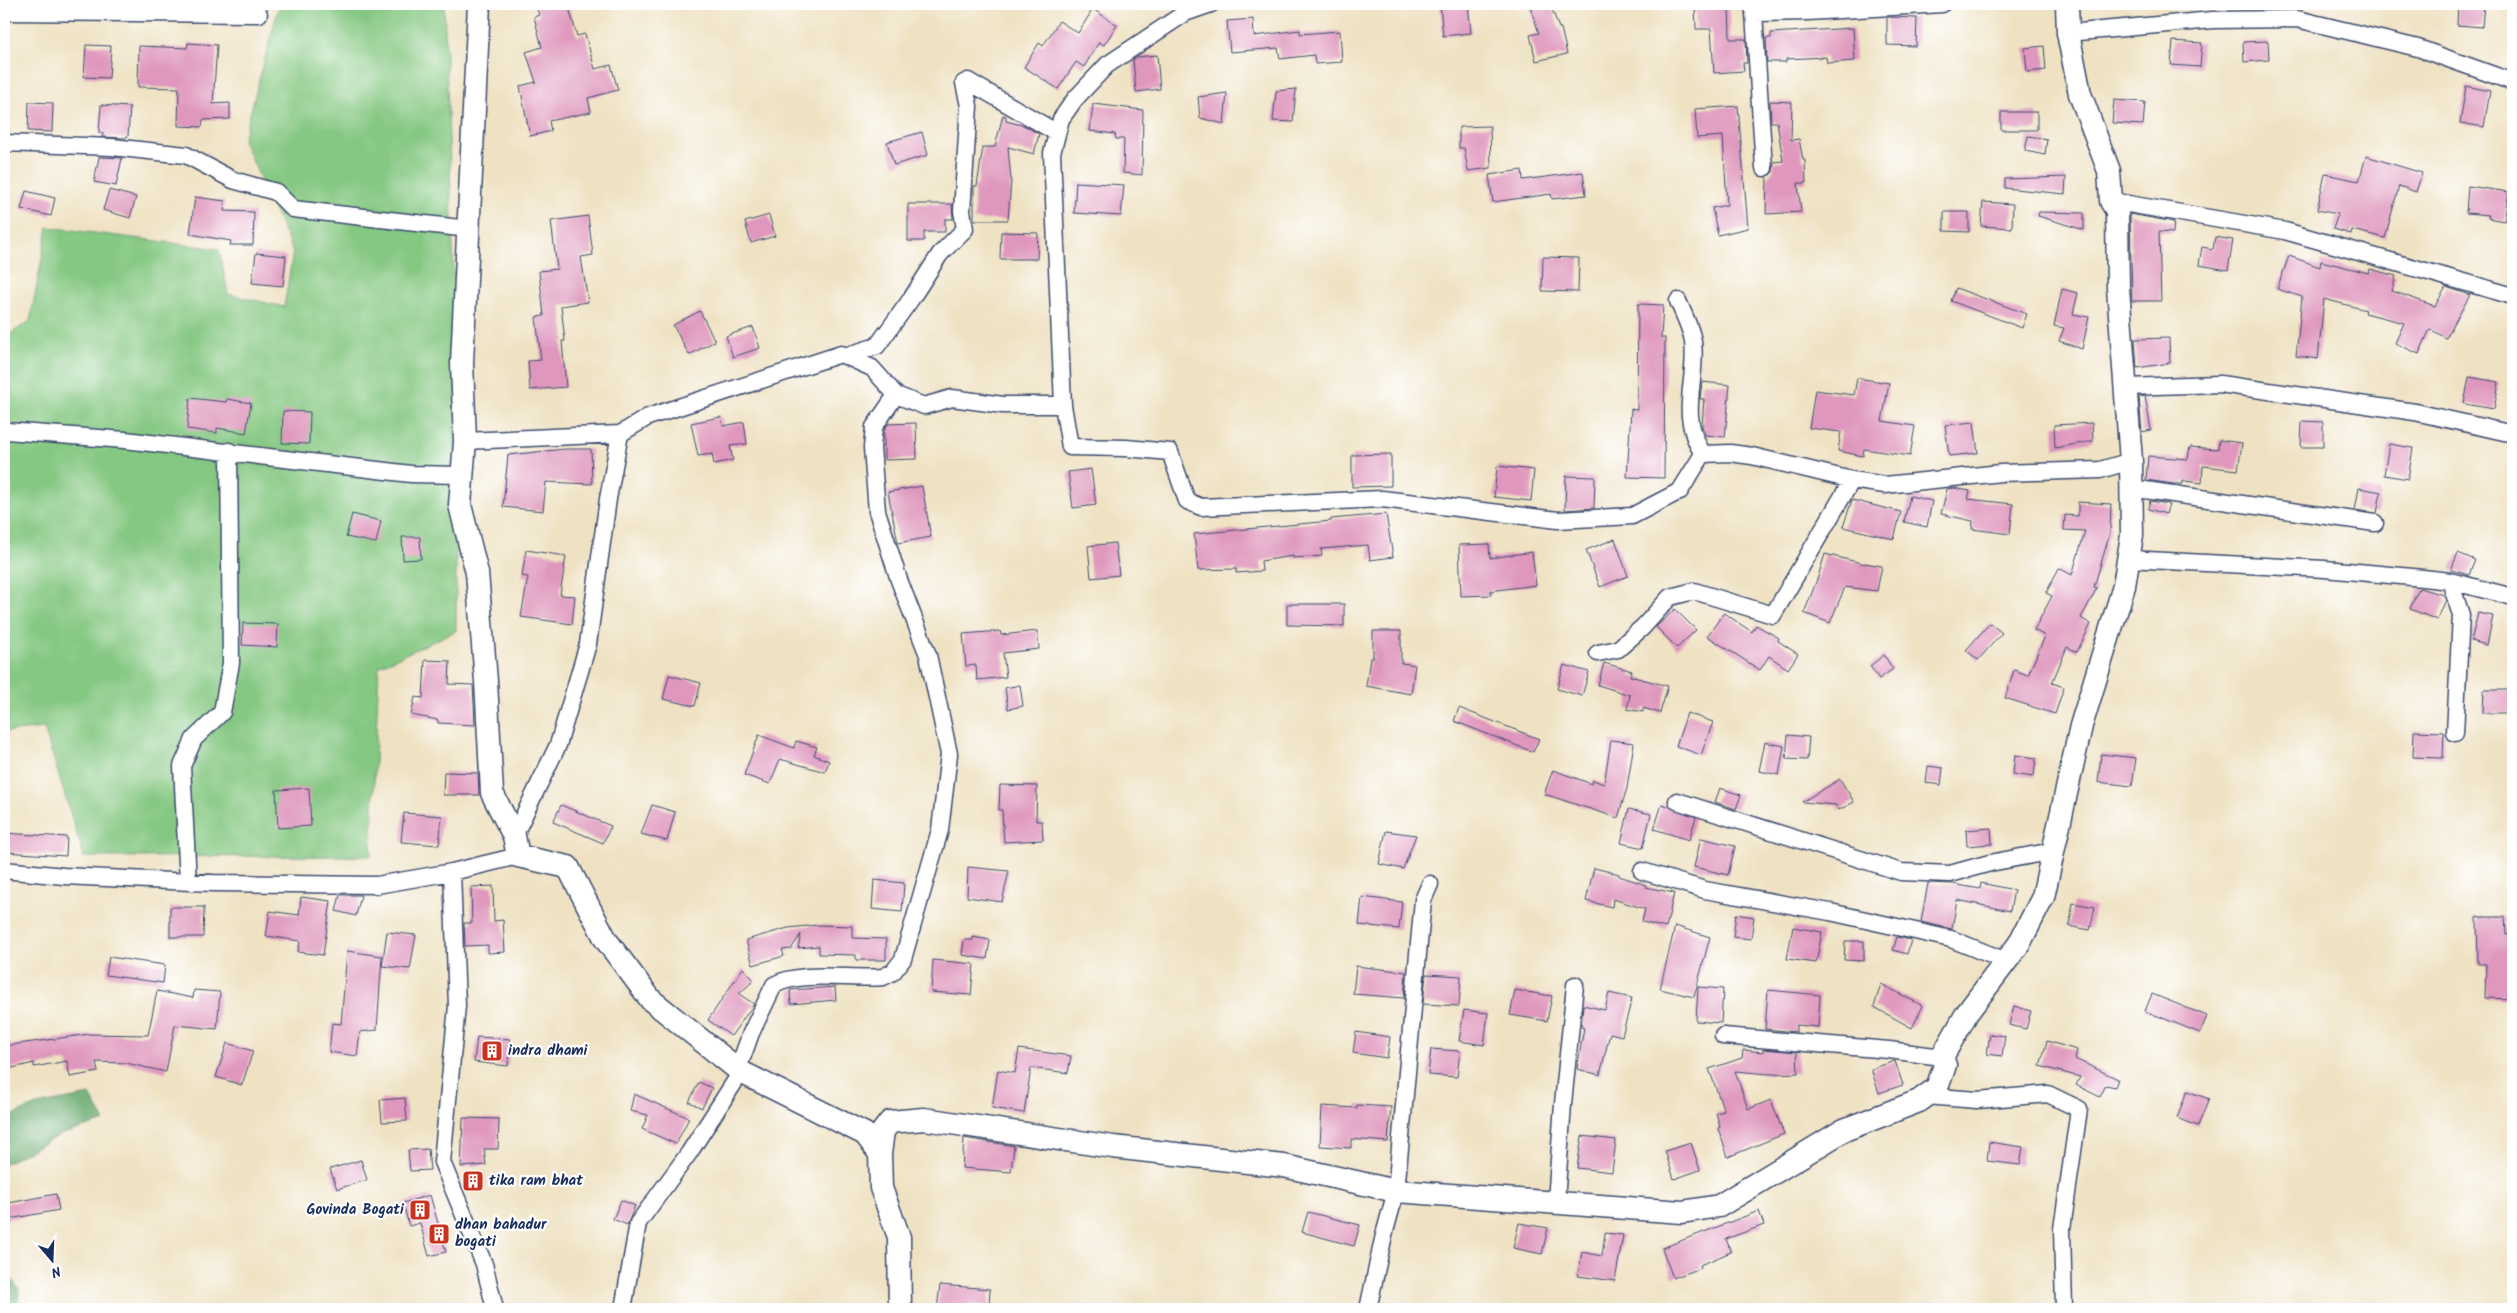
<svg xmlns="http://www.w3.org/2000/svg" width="2517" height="1313" viewBox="0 0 2517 1313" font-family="Kalam,sans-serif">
	<rect width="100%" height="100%" fill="#fff"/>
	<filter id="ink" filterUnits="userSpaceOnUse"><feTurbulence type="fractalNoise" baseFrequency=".02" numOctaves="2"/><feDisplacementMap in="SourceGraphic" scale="10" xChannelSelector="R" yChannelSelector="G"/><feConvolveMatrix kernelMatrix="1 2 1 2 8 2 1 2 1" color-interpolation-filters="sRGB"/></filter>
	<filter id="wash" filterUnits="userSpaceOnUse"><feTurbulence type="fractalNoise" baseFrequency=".0096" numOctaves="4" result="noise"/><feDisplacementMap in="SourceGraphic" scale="20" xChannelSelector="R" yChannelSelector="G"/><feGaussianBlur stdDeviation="1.12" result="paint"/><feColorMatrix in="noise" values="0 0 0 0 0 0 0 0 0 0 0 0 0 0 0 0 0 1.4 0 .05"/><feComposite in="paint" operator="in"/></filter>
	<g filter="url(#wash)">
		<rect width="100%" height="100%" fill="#efe2c3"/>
		<path fill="#85c882" stroke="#507c70" d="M194 4H444L456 328V631L379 666 371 856 84 857 44 728 4 732V338L30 321 48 227 219 249 228 294 284 307 293 252 243 140 279 6 195 8Z"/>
		<path fill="#6cac70" stroke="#446e67" d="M90 1095 105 1121 60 1135 4 1164V1119L36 1105Z
			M4 1269 19 1289 18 1309H4Z"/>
		<g id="blocks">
			<path fill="#df97bd" d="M535 4H568L577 36 585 34 595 69 611 65 618 90 588 98 591 112 549 121 551 131 530 136 520 86 536 82 526 52 542 47 534 17 539 15Z
				M1468 4 1471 33 1443 36 1440 6Z
				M1529 4H1550L1559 28H1561L1567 54 1536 61 1530 35 1539 33Z
				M1729 4 1730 39H1746L1747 63H1743L1744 71 1714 73 1711 29H1696L1695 5Z
				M2458 4H2484L2482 27 2457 25Z
				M1093 9 1117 25 1104 45 1099 42 1084 67 1076 62 1058 89 1024 67 1039 43 1043 46 1059 21 1078 33Z
				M1887 17 1917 18 1916 46 1887 45Z
				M1253 19 1254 36 1300 30V34L1340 31 1342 62 1315 64 1314 55 1280 59 1278 48 1230 52 1227 21Z
				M1853 28 1855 61 1827 63 1826 57 1786 59V62H1767L1766 38H1771V33Z
				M2173 41 2202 43 2200 67 2171 65Z
				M2268 41 2269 60 2244 62 2243 42Z
				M188 43 217 45 213 104 230 103V119L203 120 202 127 178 126 179 88 138 87 139 46 187 48Z
				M86 45 111 46 109 78 84 77Z
				M2044 46 2046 70 2027 72 2025 48Z
				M1157 55 1160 89 1136 92 1133 60 1137 57Z
				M2466 86 2490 91 2484 127 2460 123Z
				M1296 89 1293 122 1273 121 1276 91Z
				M1227 93 1224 124 1200 118 1198 97Z
				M2114 100 2145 102 2143 125 2112 123Z
				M1770 101 1792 102 1791 140 1799 139 1803 160H1805L1806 183H1798L1801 212 1766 214 1767 177 1773 172 1774 162 1783 161 1777 122H1771Z
				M29 102 53 103 52 132 28 131Z
				M1093 104 1143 110 1142 175 1123 173 1124 139H1116L1115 134 1090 131Z
				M101 105 130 107 128 136 125 138 102 137 103 133H99Z
				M1738 106 1748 228 1718 235 1712 208 1727 205 1723 136 1697 138 1695 109Z
				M2001 112H2037V130H2001Z
				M1003 115 1006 116V121L1025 126 1039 134 1034 154 1008 147 1011 180 1008 220H974V186H977L983 147H995Z
				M1490 126 1491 168 1468 171 1464 148H1459V127Z
				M922 132 928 155 894 165 887 142Z
				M2028 136 2047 139 2045 155 2025 151Z
				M2366 156 2422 173 2416 192 2399 186 2385 238 2352 230 2351 234 2333 229 2338 214 2317 210 2325 174 2359 181Z
				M99 157 122 158 116 186 94 182Z
				M1522 170 1523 180 1583 172 1586 195 1552 199 1551 194 1493 202 1489 175Z
				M2066 177 2065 194 2005 188V179Z
				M1076 182 1124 185 1121 216 1074 213Z
				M2468 186 2509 192 2504 221 2488 218 2489 215 2466 213Z
				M109 190 136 197 130 218 103 210Z
				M26 191 55 198 51 216 21 209Z
				M195 197 225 201 224 211 254 212 253 245H230L231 241 190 234Z
				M1983 202 2013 204 2012 228 1981 226Z
				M908 204H952L953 219H945V232H924V241H908Z
				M1944 212H1969V232L1944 231Z
				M2039 212 2084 213V230L2038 216Z
				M2130 214 2174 222 2173 233 2159 232 2161 301H2132Z
				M769 215 775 236 751 243 745 222Z
				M588 216 593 255 581 257 588 302 561 306 565 341H562L566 387 530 390 528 361 541 360 536 317 544 316 539 271 557 269 551 221Z
				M1001 232 1038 233 1037 259H1000Z
				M2215 237 2233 240 2228 270 2199 265 2202 247 2213 249Z
				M256 253 286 256 283 286 252 283Z
				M2289 256 2320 267 2321 261 2369 273 2370 269 2396 276 2392 291 2435 306 2446 287 2470 295 2446 338 2430 329 2419 354 2395 343 2404 323 2365 313 2366 310 2324 299 2318 359 2296 356 2302 297 2277 289Z
				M1543 257 1579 258 1578 292 1542 291Z
				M1956 288 2027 314 2022 328 1951 301Z
				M2062 289 2078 293 2073 314 2089 317 2082 349 2059 341 2064 328 2054 326Z
				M1638 304 1663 305 1661 338H1665L1664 478 1627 477 1631 409 1637 410Z
				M700 311 715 341 689 355 673 325Z
				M753 327 760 348 733 357 726 336Z
				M2169 338 2170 363 2137 368 2135 339Z
				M2469 377 2499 382 2494 409 2464 404Z
				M1857 378 1889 383 1882 421 1915 426 1910 456 1864 449 1863 456 1838 451 1841 432 1809 428 1815 390 1854 395Z
				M1702 382 1730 385 1725 437 1705 435 1702 426 1704 399H1700Z
				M2145 396 2151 430 2142 432 2139 397Z
				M190 398 226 402 227 399 251 403 246 433 217 428V433L187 429Z
				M283 411 310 412 309 444 282 443Z
				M721 417 723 426 744 422 747 444 730 446 733 460 714 464 712 454 698 456 691 423Z
				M2302 421 2323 422V447H2301Z
				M1974 422 1978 453 1949 456 1945 425Z
				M916 423 917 459 884 460V431L888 424Z
				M2092 423 2093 441 2055 448 2054 425Z
				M2219 440 2242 443 2238 470 2203 466 2202 483 2183 481V484H2174L2146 480 2148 456 2188 459 2190 447 2218 449Z
				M2389 444 2413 448 2408 479 2384 475Z
				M565 449H591L592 484 546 482 543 511 503 507 508 455Z
				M1391 454V486L1352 487V455Z
				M1497 466 1534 470 1531 501 1494 497Z
				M1091 469 1096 505 1073 508 1068 472Z
				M1566 476 1595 477 1594 508 1565 510Z
				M922 486 931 537 898 543 888 492Z
				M1954 488 1970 491 1968 499 2013 504 2010 534 1972 529 1973 521 1941 514 1947 489Z
				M2359 488 2381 492 2377 513 2355 510Z
				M1910 496 1932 501 1927 527 1904 522Z
				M1852 500 1901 512 1894 539 1843 527Z
				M2150 501 2169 504 2166 514 2148 509Z
				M2078 502 2111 504 2110 533 2094 587 2097 588 2081 618 2091 624 2077 652 2067 647 2052 683 2064 687 2055 714 2005 698 2014 670 2028 675 2045 636 2034 630 2052 596 2046 593 2059 568 2072 575 2085 531 2064 530 2065 515 2078 516Z
				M352 514 381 521 376 543 346 537Z
				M1386 514 1393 557 1370 560 1368 545 1321 549 1322 556 1293 558V556L1261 561 1262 571 1236 573V569L1198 570 1194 534 1331 521V519Z
				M402 537H420L421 559 403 560Z
				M1615 539 1628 576 1600 587 1586 550Z
				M1115 543 1119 575 1091 578 1088 546Z
				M1489 544 1490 558 1532 552 1536 585 1490 591 1491 595 1461 596 1459 545Z
				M526 550 566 556 560 595 575 596 572 624 521 617 528 577 522 576Z
				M2458 553 2475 560 2469 575 2451 570Z
				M1825 554 1865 564V563L1882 566 1877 591 1845 587 1830 623 1804 613 1818 577Z
				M2419 588 2444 595 2446 600 2437 620 2410 609Z
				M1287 604H1344V626L1287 625Z
				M1675 609 1696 630 1677 648 1656 627Z
				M1724 613 1752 632 1756 625 1779 638 1778 641 1798 654 1788 669 1769 656 1760 670 1707 636Z
				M2478 613 2493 616 2487 645 2471 641Z
				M243 623 278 624 277 647 242 645Z
				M1990 623 2002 633 1978 660 1966 650Z
				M1000 631 1001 635 1037 631 1039 649 1003 653 1006 677 977 680 976 665 966 666 963 634Z
				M1373 631H1401V663L1415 665 1411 694 1366 686 1370 658H1373Z
				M1884 655 1893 669 1879 679 1870 666Z
				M425 660 450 661 449 684 473 685 475 725 438 723V720L411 715 415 697 423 698Z
				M1604 663 1632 671 1630 676 1668 686 1660 713 1643 708V712L1627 709 1630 695 1598 685Z
				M1564 665 1589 672 1582 696 1557 689Z
				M669 675 701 683 695 706 663 699Z
				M1020 685 1023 706 1008 709 1005 688Z
				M2484 690H2513V713H2483Z
				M1459 708 1539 739 1533 752 1454 721Z
				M1687 713 1713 722 1701 755 1676 746Z
				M2414 731 2444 732 2443 758 2413 757Z
				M759 735 794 748 796 741 817 747 814 755 829 761 825 772 780 759 770 784 744 775Z
				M1788 735 1809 737 1807 760 1786 759Z
				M1611 740 1634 743 1627 788 1618 818 1544 794 1553 770 1592 784 1593 780 1604 784Z
				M1765 742 1784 746 1779 775 1759 771Z
				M2101 754 2136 758 2132 786 2098 782Z
				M2015 755 2036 758 2034 777 2013 774Z
				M1928 766 1943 768 1941 785 1926 783Z
				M444 772 478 773 479 795H443Z
				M1840 779 1854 802 1839 810 1836 805 1802 802Z
				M1000 785 1037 786 1036 821H1042L1043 840 1004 842 1002 810H999Z
				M309 788 311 826 278 828 276 790Z
				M1720 788 1741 795 1736 809 1715 802Z
				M1662 804 1696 817 1689 840 1654 829Z
				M561 805 611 826 603 843 553 822Z
				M652 805 675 812 667 841 641 834Z
				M1629 809 1651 814 1643 848 1621 843Z
				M404 813 442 816 439 845 401 842Z
				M1991 828 1992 844 1967 846 1966 830Z
				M1386 831 1416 835 1403 869 1379 864Z
				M4 833 67 837 66 856 4 852Z
				M1701 838 1735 846 1728 875 1694 867Z
				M968 867 1009 871 1002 902 967 897Z
				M1594 868 1619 874V876L1647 885 1646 887 1674 893 1666 928 1642 922 1645 909 1613 899 1612 907 1586 901Z
				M874 880 904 883 902 912 872 909Z
				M1928 883 1953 884 1980 889 1981 883 2014 890 2010 911 1957 900 1952 929 1921 922Z
				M493 886 494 921 503 920 505 952 488 953V945L465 946 464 923H472L471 887Z
				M340 895H361L356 916 336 911Z
				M301 897 331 901 323 955 298 952 300 941 266 936 270 911 299 915Z
				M1362 897 1402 902 1399 929 1359 925Z
				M2073 903 2095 907 2090 930 2069 926Z
				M170 907H204L203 937H170Z
				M1736 914 1754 917 1751 939 1733 937Z
				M2477 917H2505L2506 934H2513V999L2485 998 2486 964H2478Z
				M818 925 852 926V938L886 939V960H856V955L819 954V946L798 948 801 934 791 949 782 950 784 956 753 965 746 940 788 928Z
				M1675 926 1710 937 1694 997 1660 989Z
				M1793 927 1822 932 1816 963 1787 959Z
				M387 932 416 935 410 969 382 966Z
				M973 937 990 940 987 959 962 955 964 940H973Z
				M1897 937 1911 940 1907 954 1893 950Z
				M1845 941H1864V961L1844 960Z
				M347 951 382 956 377 1030 360 1032 357 1056 329 1052 332 1023 341 1024Z
				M109 957 165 965 163 983 106 975Z
				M933 960 974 964 971 995 931 992Z
				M1356 966 1406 972 1404 998 1353 994Z
				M743 968 754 980 739 994 754 1004 731 1036 708 1020Z
				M1426 974 1461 976 1459 1006 1423 1004Z
				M1881 984 1923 1006 1912 1028 1874 1007Z
				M835 987 836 1000 791 1004 790 990Z
				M1698 987 1723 989 1721 1023 1696 1021Z
				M194 990 220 992 217 1029 175 1025 166 1072 126 1063 96 1062 98 1072 70 1077 67 1061 34 1067V1063L4 1070V1046L90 1034 148 1035 157 991 193 998Z
				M1515 990 1552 996 1547 1021 1510 1015Z
				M1768 990 1820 995 1818 1027 1796 1025V1032L1765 1029Z
				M1609 993 1632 998 1622 1036 1610 1033 1600 1075 1577 1069 1584 1028 1581 1027 1583 1005 1605 1010Z
				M2152 994 2207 1016 2200 1033 2145 1011Z
				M2014 1006 2031 1011 2026 1029 2009 1025Z
				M1464 1010 1488 1013 1484 1045 1459 1041Z
				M1356 1032 1390 1037 1387 1058 1353 1053Z
				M1990 1034 2005 1036 2002 1056 1987 1054Z
				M477 1037 510 1039 508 1066 474 1062Z
				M2047 1041 2077 1050 2075 1059 2118 1079 2115 1087 2106 1085 2100 1097 2076 1085 2080 1077 2040 1066Z
				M227 1043 253 1051 242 1085 216 1077Z
				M1019 1049 1071 1056 1068 1073 1031 1068 1024 1113 992 1108 998 1070 1015 1073Z
				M1431 1049 1460 1051 1457 1077 1428 1075Z
				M1763 1049 1797 1052 1798 1073 1769 1074 1735 1071 1748 1109 1771 1100 1784 1134 1728 1157 1718 1128 1720 1127 1716 1113 1724 1111 1709 1069 1742 1058 1743 1050 1763 1052Z
				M1895 1061 1903 1085 1879 1093 1871 1069Z
				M699 1082 712 1088 702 1108 689 1102Z
				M2187 1091 2209 1099 2198 1126 2177 1118Z
				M634 1094 689 1118 676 1144 642 1129 648 1115 630 1111Z
				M405 1098 407 1121 382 1122 380 1100Z
				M1357 1105 1391 1107 1388 1142 1351 1139V1148L1320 1146 1322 1106 1357 1108Z
				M463 1118 499 1119 498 1149H484L486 1165 461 1167Z
				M1582 1136 1616 1140 1612 1172 1577 1168Z
				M964 1138 1014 1146 1011 1172 962 1168Z
				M1989 1142 2023 1147 2020 1165 1987 1161Z
				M1691 1143 1700 1170 1674 1179 1665 1151Z
				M428 1149 430 1170 410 1171 408 1150Z
				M361 1160 367 1180 337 1189 330 1169Z
				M56 1194 59 1210 4 1220V1204Z
				M430 1195 446 1252 429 1256 420 1223 409 1226 403 1203Z
				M621 1200 635 1206 627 1225 613 1219Z
				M1759 1211 1764 1225 1726 1239 1731 1252 1700 1265 1701 1268 1673 1278 1662 1248Z
				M1308 1212 1360 1225 1354 1246 1302 1232Z
				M1519 1223 1548 1228 1542 1254 1513 1248Z
				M1605 1233 1623 1235 1615 1281 1578 1276 1582 1252 1602 1256Z
				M940 1285 990 1289 989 1306 966 1305 965 1309H937Z"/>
		</g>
	</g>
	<g filter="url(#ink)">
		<use href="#blocks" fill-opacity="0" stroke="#3b4a6d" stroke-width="1"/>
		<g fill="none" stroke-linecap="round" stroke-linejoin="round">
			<g stroke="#3b4a6d" stroke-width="19">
				<path id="street" d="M1753 4 1754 13 1807 12 1942 4
					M4 12 259 14
					M1754 13 1764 168
					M2068 33 2213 20 2297 19 2418 48 2513 82
					M4 143 112 147 186 155 233 180 276 192 293 209 469 229
					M2111 201 2285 231 2513 296
					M1678 301C1683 313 1691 328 1693 341 1698 382 1677 413 1703 454
					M845 356 877 346 911 299 940 254 965 229 962 211 969 106 964 83 968 81 1057 133
					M2125 387 2220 384 2415 412 2513 434
					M1063 405 1052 153 1061 119 1075 99 1107 65 1185 13 1211 4
					M7 431 125 440 411 474 462 475
					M465 441 620 434 648 417 841 354 872 368 896 395 924 406 952 398 1003 405H1063L1070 447 1126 448 1170 452 1187 501 1201 507 1382 499 1558 520 1632 516 1680 491 1703 454 1730 453 1752 456 1852 480 1885 485 2001 473 2100 470 2131 461
					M2131 488 2375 523
					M2128 559 2325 569 2423 578 2450 581 2513 597
					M2450 581 2461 615 2455 733
					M1598 653 1618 649 1643 627 1670 597 1694 591 1773 615 1852 480
					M1677 801 1901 872 1950 874 1990 863 2053 851
					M514 836 558 745 588 644 608 499 620 434
					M4 870 64 876 213 883 377 885 452 872 518 856
					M1642 871 1705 890 1830 912 1951 939 2006 961
					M452 872 457 1006 442 1162 484 1264 495 1309
					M188 882 182 766 194 739 222 712 231 663 229 451
					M1723 1036 1889 1050 1942 1057
					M738 1069 751 1033 774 985C800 970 853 980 883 977L893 972 903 959 940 830 949 754 928 655 899 580 877 511 872 448 874 427 896 395
					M1926 1096 1977 1100 2048 1094 2079 1109 2062 1229 2064 1309
					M1556 1202 1563 1104 1575 985
					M623 1309 638 1223 689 1153 741 1072
					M1368 1309 1384 1235 1396 1191 1423 900 1430 884"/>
			</g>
			<g stroke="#3b4a6d" stroke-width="25">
				<path id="secondary" d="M479 4 462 363 465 441 460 505 477 573 486 681 492 793 514 836 518 856 568 867 606 940 651 1000 741 1072 865 1134 880 1154 881 1188 899 1237 900 1309
					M880 1154 883 1131 890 1122 924 1119 1113 1147 1284 1166 1396 1191 1682 1212 1719 1206 1844 1130 1919 1101 1937 1088 1945 1065 1942 1057 1967 1013 2019 944 2043 897 2081 726 2124 586 2132 535 2131 461 2118 288 2117 211 2111 201 2109 171 2080 94 2068 33 2067 4"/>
			</g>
			<use href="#street" stroke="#fff" stroke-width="16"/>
			<use href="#secondary" stroke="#fff" stroke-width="22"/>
		</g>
	</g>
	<defs>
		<g id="building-square" transform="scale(1.125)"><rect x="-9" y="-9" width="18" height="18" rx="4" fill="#c8321e" stroke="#fff"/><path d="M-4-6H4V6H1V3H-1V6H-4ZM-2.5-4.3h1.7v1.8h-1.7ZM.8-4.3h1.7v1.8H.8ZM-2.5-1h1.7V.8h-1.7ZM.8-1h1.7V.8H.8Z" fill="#fff"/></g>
	</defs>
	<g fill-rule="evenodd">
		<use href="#building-square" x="492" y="1051"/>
		<use href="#building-square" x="473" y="1181"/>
		<use href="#building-square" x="420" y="1210"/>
		<use href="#building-square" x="439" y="1234"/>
	</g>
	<g text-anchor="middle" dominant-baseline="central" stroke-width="4.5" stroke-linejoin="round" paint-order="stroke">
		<g font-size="15" font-weight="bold" fill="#1b2f5e" stroke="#fff" text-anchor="start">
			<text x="508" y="1051">indra dhami</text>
			<text x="489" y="1181">tika ram bhat</text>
			<text x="404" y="1210" text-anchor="end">Govinda Bogati</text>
			<text x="455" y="1225">dhan bahadur<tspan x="455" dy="17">bogati</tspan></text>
		</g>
	</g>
	<rect width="2517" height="1313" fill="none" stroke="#fff" stroke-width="20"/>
	<g transform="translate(52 1260) rotate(161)" stroke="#ffffff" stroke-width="4" paint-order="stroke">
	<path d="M0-4L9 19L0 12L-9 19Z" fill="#1b2f5e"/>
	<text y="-8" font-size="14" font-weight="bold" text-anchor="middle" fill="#1b2f5e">N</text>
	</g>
</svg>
